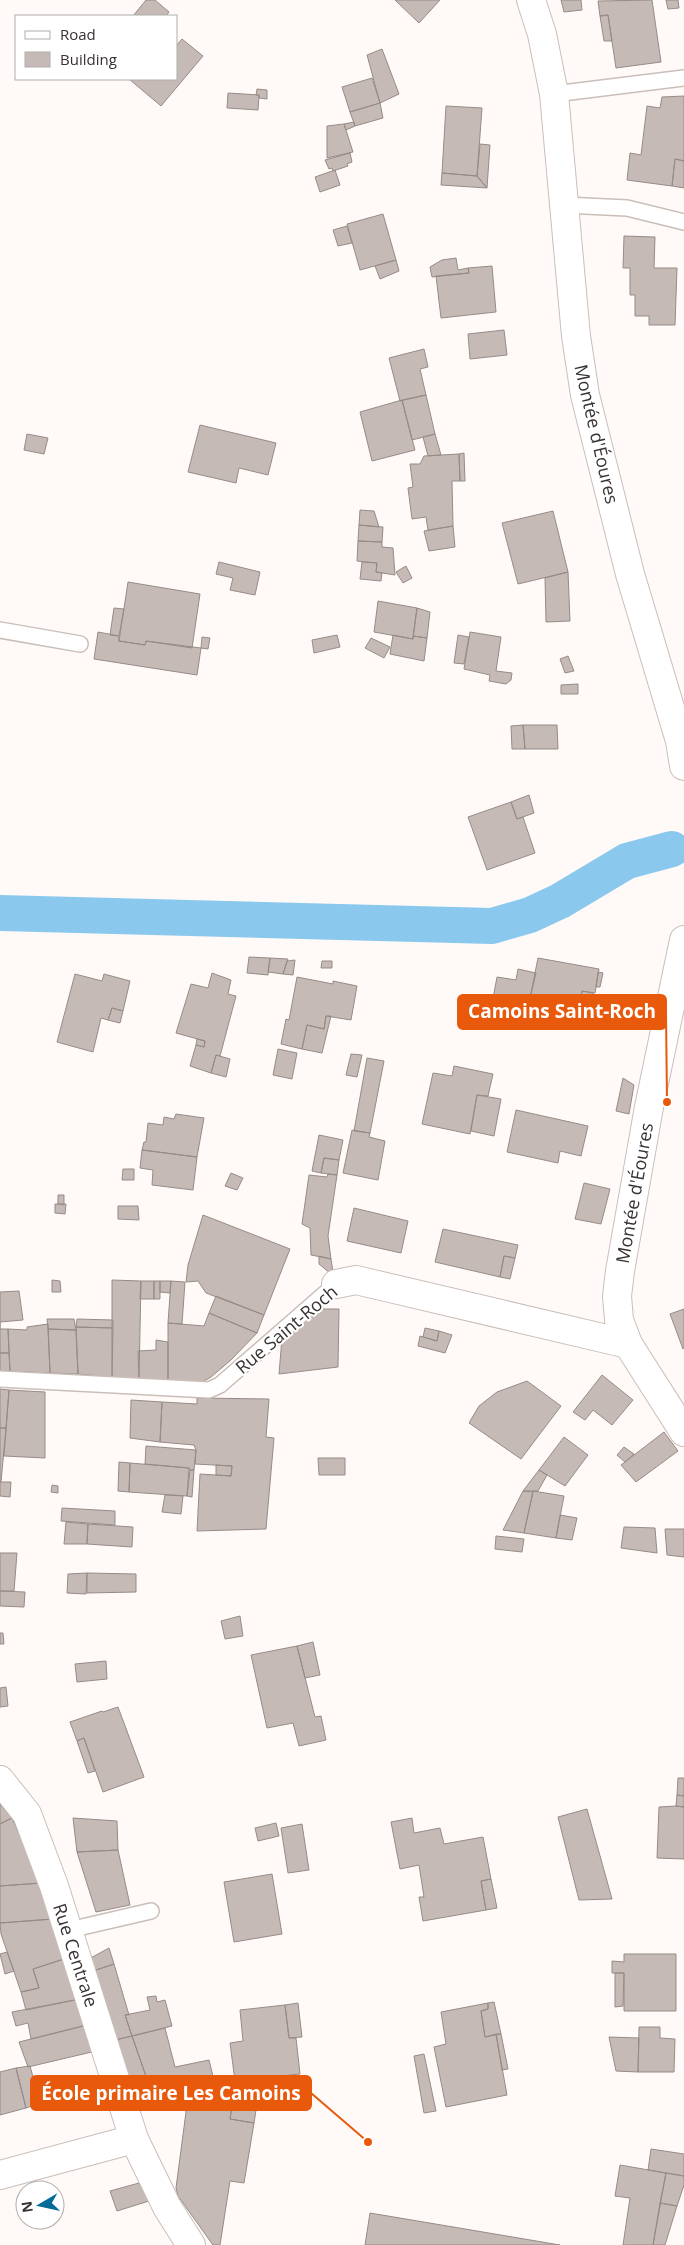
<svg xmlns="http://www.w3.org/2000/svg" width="684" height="2245" viewBox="0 0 684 2245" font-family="'Open Sans',sans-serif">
	<rect width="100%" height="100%" fill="#fffaf8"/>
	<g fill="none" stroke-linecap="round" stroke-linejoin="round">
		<path stroke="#8bc8ee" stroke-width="36" d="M0 913 492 926 530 915 560 901 627 861 672 849"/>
	</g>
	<path fill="#c5bab5" stroke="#968b87" d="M146 0H155L169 12 166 16H133Z
		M395 0H440L419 23Z
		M561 0H581L582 10 564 12Z
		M652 0 661 62 616 68 608 15 600 16 598 1Z
		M666 0H678L679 8 668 9Z
		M608 15 612 41H604L600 16Z
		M182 39 203 56 161 106 129 79H176V46Z
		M382 49 399 94 380 103 367 55Z
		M372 78 380 103 350 112 342 87Z
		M257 89 267 90V99L259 98V95H256Z
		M228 93 259 95 258 110 227 108Z
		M684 96V161L675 159 672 186 627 180 630 153 641 155 647 106 660 108 662 97Z
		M380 103 383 118 355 126 350 112Z
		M446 106 482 108 477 176 442 173Z
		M354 122 355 126 346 130 344 124Z
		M344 124 353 152 327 158V126Z
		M480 144 490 145 487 188 477 176Z
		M350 153 352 162 347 164 348 166 333 171 332 168 329 169 325 160Z
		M675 159 684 161V188L672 186Z
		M335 170 340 185 320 192 315 177Z
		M442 173 477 176 487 188 441 185Z
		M383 214 396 260 360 270 347 224Z
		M347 226 352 243 338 246 333 230Z
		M624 236 655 237 654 268H677L675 325H649V316H635V295H630V268H623Z
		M456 258 458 270 468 268 469 273 432 277 430 267 442 260Z
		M396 260 399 271 380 279 375 266Z
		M492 266 496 312 441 318 436 276 469 273 468 268Z
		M504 330 507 355 470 359 468 334Z
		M424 349 428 367 420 369 426 395 400 401 389 358Z
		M426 395 435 434 412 440 402 400Z
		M402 400 415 450 372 461 360 412Z
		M200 425 276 443 268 475 239 468 236 483 188 472Z
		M27 434 48 438 44 454 24 450Z
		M435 434 441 455 428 456 423 437Z
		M464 453 465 481H460L459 454Z
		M459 454 460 481H452L453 526 428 530 426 517 412 519 408 488 413 487 410 464H420L424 456Z
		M360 510 374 511 379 527 359 525Z
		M553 511 568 572 518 584 502 523Z
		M359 525 383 527 382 542 358 541Z
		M453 526 455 547 429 551 424 531Z
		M358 541 382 542V547L393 548 395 575 376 572 377 563 357 561Z
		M219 562 260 572 255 595 230 590 233 578 216 574Z
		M362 562 377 563 376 572 382 573 381 581 360 579Z
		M406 566 412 578 403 583 396 572Z
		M568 572 570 621 546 622 545 578Z
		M128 582 200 594 192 648 146 641 145 645 119 641Z
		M378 601 417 608 413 639 374 632Z
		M114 608 124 609 119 636 110 635Z
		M417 608 430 612 427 638 413 636Z
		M98 632 119 636V641L145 645 146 641 201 648 197 675 94 659Z
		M470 632 501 637 496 671 512 673 511 680 506 684 489 681 490 675 464 669Z
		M337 635 340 647 314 653 312 640Z
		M393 635 413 639V636L427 638 424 661 390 654Z
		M458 635 469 637 464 664 454 663Z
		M202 637 210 638 208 649 201 648Z
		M371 638 390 647 384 658 365 648Z
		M568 656 574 671 565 673 560 659Z
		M578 684V694H561V685Z
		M523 725H557L558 749H525Z
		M523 725 525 749H512L511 726Z
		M529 795 534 813 517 819 511 802Z
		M511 802 517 819 523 817 535 853 487 870 468 817Z
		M249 957 270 958 268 975 247 973Z
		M270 958 288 959 283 974 268 972Z
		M538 958 599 969 595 993 582 991 578 1013 529 1003Z
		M295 960 293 975 283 974 287 961Z
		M322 961H332V968H321Z
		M518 969 536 973 529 1003 532 1004 529 1016 491 1009 497 977 516 980Z
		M598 972 603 973 600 987H596Z
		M212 973 231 980 228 994 236 996 220 1056 216 1055 211 1073 190 1066 196 1045 204 1047 205 1041 176 1033 191 984 208 988Z
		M75 974 102 981 104 974 130 981 123 1011 112 1008 108 1020 101 1018 93 1052 57 1042Z
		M297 977 333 984V981L357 986 351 1020 326 1016 324 1029 307 1025 302 1049 281 1044 286 1019 289 1020Z
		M582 991 593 993 591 1006H586L584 1014 578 1013Z
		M112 1008 123 1011 120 1023 108 1020Z
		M326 1016H331L322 1053 302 1049 307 1025 324 1029Z
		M197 1039 205 1041 204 1047 196 1045Z
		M278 1049 297 1053 292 1079 273 1075Z
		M351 1054 362 1055 357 1077 346 1075Z
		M216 1055 230 1059 226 1077 211 1073Z
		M367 1058 384 1061 370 1133 354 1131Z
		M454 1066 493 1074 488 1096 477 1095 470 1134 422 1124 433 1073 452 1076Z
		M623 1078 634 1085 629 1114 616 1111Z
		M477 1095 501 1099 494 1136 471 1131Z
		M516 1110 588 1126 581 1156 560 1151 558 1163 507 1152Z
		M176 1114 204 1118 197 1157 142 1150 144 1142H146L148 1123 163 1125 164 1117 174 1119Z
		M352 1130 370 1133 369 1137 385 1141 378 1180 343 1173Z
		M319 1135 343 1140 339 1160 324 1158 321 1173 312 1171Z
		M142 1150 197 1157 193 1190 152 1185 153 1170 140 1168Z
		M324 1158 339 1160 337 1175 321 1173Z
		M123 1169H134V1180H122Z
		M231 1173 243 1178 237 1190 225 1186Z
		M328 1174 337 1175 328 1236 331 1259 311 1255 310 1228 302 1224 309 1175 327 1177Z
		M584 1183 610 1189 601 1224 575 1219Z
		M58 1195H64V1205L58 1204Z
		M55 1204H66L65 1214 55 1213Z
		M118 1206H138L139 1220 118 1219Z
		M354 1208 408 1221 401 1253 347 1241Z
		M203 1215 290 1249 264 1315 206 1293 198 1281 186 1282 188 1265Z
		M443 1229 518 1245 515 1258 504 1256 500 1277 435 1262Z
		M319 1256 331 1259 333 1272 331 1274 319 1264Z
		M504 1256 515 1258 510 1279 500 1277Z
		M52 1280 60 1281 61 1292H52Z
		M112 1280 141 1281 139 1379 112 1377Z
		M141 1281H154V1299H140Z
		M154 1281H160V1299H154Z
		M160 1281H171L170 1293 160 1292Z
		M171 1281 185 1282 182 1324 168 1323Z
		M19 1291 23 1320 0 1322V1329V1292Z
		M216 1296 264 1315 257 1333 209 1313Z
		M315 1309H339L338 1367 279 1374 282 1338Z
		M684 1309V1348L683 1349 670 1314Z
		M209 1313 257 1333 231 1360 211 1377 199 1384 168 1381V1323L204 1326Z
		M47 1319H74L76 1330 48 1329Z
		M77 1319 113 1320V1328L76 1327Z
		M48 1324 50 1373 10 1371 8 1329 27 1330V1327Z
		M76 1327 113 1328 112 1377 78 1374Z
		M425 1328 439 1331 437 1341 423 1337Z
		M0 1329H8L9 1353H0Z
		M48 1329 76 1330 78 1374 50 1373Z
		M439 1331 452 1335 445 1353 418 1346 420 1336 437 1341Z
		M156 1340 168 1342V1381L139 1379 138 1351 156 1350Z
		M0 1353H9L10 1371H0Z
		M602 1375 633 1400 612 1425 593 1410 585 1420 573 1412Z
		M527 1381 561 1406 521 1459 469 1423 479 1406 497 1392Z
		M0 1389 9 1390 6 1428H0Z
		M9 1390 45 1392V1458L4 1456Z
		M197 1398 269 1399 266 1437 274 1438 266 1529 197 1531 200 1474 231 1476 232 1466 195 1464 196 1450 194 1445 160 1442 162 1402 197 1404Z
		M131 1400 162 1402 160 1442 130 1438Z
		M0 1428H6L1 1482H0Z
		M664 1432 678 1451 636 1482 621 1465Z
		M564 1437 588 1455 565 1486 539 1470Z
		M146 1446 196 1450 194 1470H190L189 1468 145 1464Z
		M624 1447 634 1454 625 1462 617 1455Z
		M318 1458H345V1475H319Z
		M119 1462 130 1463 129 1492 118 1491Z
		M130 1463 189 1468 187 1496 129 1492Z
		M216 1465 232 1466 231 1476 216 1475Z
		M190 1470H194L192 1497 187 1496Z
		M539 1470 547 1475 538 1491H523Z
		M0 1482H11L10 1497 0 1496Z
		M52 1485 58 1486V1493L51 1492Z
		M523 1491 533 1492 524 1533 503 1530Z
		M533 1491 564 1496 556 1538 524 1533Z
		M165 1495 183 1496 181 1514 162 1512Z
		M62 1508 115 1511V1525L61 1521Z
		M560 1515 577 1518 572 1540 556 1538Z
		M66 1522 88 1524 87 1544H64Z
		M88 1524 133 1527 132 1547 87 1544Z
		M624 1527 655 1528 657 1553 621 1548Z
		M665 1529H684V1557L667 1555Z
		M496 1536 524 1539 522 1552 495 1549Z
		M0 1553H17L14 1591H0Z
		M87 1573 136 1574V1592L87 1593Z
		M87 1573 86 1594 67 1593 68 1574Z
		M0 1591 25 1592 24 1607 0 1606Z
		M240 1616 243 1636 225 1639 221 1621Z
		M0 1633H3L4 1644H0Z
		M313 1642 320 1675 305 1678 297 1646Z
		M297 1646 315 1717 321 1716 326 1740 299 1746 293 1723 267 1728 251 1655Z
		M106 1661 107 1679 77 1682 75 1664Z
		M6 1687 8 1706 0 1707V1688Z
		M118 1707 144 1777 103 1792 84 1738 77 1741 70 1722 102 1711 103 1712Z
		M84 1738 95 1771 88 1773 77 1741Z
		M678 1778H684V1796L677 1795Z
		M677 1795 684 1796V1807L676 1806Z
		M0 1804 12 1818 0 1824Z
		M676 1806 684 1807V1859L657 1858 659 1807Z
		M587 1809 612 1899 579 1900 558 1817Z
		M12 1818 41 1883 0 1886V1824Z
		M73 1818 117 1821 118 1850 77 1852Z
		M412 1818 414 1833 440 1828 444 1844 483 1837 491 1879 481 1881 486 1910 423 1921 419 1897H424L419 1865 400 1869 391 1822Z
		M276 1823 279 1836 258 1841 255 1828Z
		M302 1824 309 1870 288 1873 281 1828Z
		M118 1850 130 1905 96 1912 77 1852Z
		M272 1874 282 1934 234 1942 224 1882Z
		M491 1879 497 1908 486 1910 481 1881Z
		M41 1883 53 1919 0 1923V1886Z
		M53 1919 67 1958 33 1969 39 1988 21 1992 1 1934 0 1923Z
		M109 1948 114 1964 90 1972 87 1960Z
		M7 1952 14 1971 5 1974 0 1954Z
		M624 1954H676V2011H624V1973H612V1961L624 1962Z
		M67 1958 80 1999 26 2010 21 1992 39 1988 33 1969Z
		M114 1964 129 2015H125L132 2036 111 2041 90 1972Z
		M615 1973H624L623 2006 615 2007Z
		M156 1996 157 2002 165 2000 172 2026 132 2036 125 2015 150 2010 147 1997Z
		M80 1999 87 2025 31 2039 28 2023 16 2026 12 2012Z
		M494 2002 501 2034 485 2037 481 2011 488 2009V2003Z
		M298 2003 302 2037 289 2038 285 2005Z
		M488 2003V2009L481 2011 485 2037 496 2034 507 2095 446 2107 434 2047 446 2044 441 2012Z
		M285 2005 289 2038H296L300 2074 235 2081 230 2043 243 2041 240 2010Z
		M87 2025 96 2051 28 2067 19 2042Z
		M639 2027H660V2038L675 2039 674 2072H638Z
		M165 2028 175 2067 209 2060 218 2097 181 2092 183 2099 151 2102 149 2085 132 2036Z
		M496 2034H501L508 2069 502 2070Z
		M132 2036 149 2085 124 2083 111 2041Z
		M609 2037 639 2038 638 2072 616 2071Z
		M424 2054 436 2111 424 2113 414 2056Z
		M30 2066 40 2103 26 2108 16 2068Z
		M16 2068 26 2108 0 2115V2072Z
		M181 2092 233 2100 230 2119 254 2123 244 2183 230 2181 220 2245H213L178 2196 176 2188 186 2112Z
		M233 2100 257 2104 254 2123 230 2119Z
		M651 2149 684 2154V2176L648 2170Z
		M620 2165 666 2173 653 2245H623L630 2198 615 2196Z
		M666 2173 684 2176V2185L677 2206 660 2203Z
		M139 2183 149 2201 117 2211 110 2191Z
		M660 2203 677 2206 665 2245H653Z
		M370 2213 560 2245H365Z"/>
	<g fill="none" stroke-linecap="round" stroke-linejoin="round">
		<g stroke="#cabeb9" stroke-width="18">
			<path id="service" d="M554 94 684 78
				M564 205 627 208 684 222
				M0 630 80 644
				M0 1379 209 1390 220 1385 336 1284
				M69 1930 151 1911"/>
		</g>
		<g stroke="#cabeb9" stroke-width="30">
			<path id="minor" d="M336 1284 356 1280 628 1344
				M0 1780 27 1814 54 1886 134 2139 167 2207 191 2245
				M0 2175 134 2139"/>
		</g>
		<g stroke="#cabeb9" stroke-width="30">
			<path id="tertiary" d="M531 0 542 34 554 94 576 336 585 395 630 574 680 741 684 766
				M684 940 649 1107 620 1271 617 1296 619 1320 628 1344 684 1432"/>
		</g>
		<use href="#service" stroke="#fff" stroke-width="15"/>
		<use href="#minor" stroke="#fff" stroke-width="28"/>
		<use href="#tertiary" stroke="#fff" stroke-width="28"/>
	</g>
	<g text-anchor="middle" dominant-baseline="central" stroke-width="4" stroke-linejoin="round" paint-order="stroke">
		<g font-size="18" fill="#373231" stroke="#fff">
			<text transform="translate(597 434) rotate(77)">Montée d'Éoures</text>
			<text transform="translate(634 1193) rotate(-80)">Montée d'Éoures</text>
			<text transform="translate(286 1329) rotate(-40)">Rue Saint-Roch</text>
			<text transform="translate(76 1955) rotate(72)">Rue Centrale</text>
		</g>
	</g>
	<path fill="none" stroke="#e8590c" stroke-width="2" d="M667 1102L666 1012M368 2142L311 2093"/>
	<g fill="#e8590c" stroke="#fff" stroke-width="2">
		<circle cx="667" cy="1102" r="5"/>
		<circle cx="368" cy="2142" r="5"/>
	</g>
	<g fill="#e8590c" stroke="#e8590c" stroke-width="2">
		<rect x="458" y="995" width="208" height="34" rx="5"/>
		<rect x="31" y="2076" width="280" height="34" rx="5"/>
	</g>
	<g font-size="19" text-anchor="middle" font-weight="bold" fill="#fff">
		<text x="562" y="1018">Camoins Saint-Roch</text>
		<text x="171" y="2100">École primaire Les Camoins</text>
	</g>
	<rect x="15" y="15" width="162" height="65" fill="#ffffff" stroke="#afadad"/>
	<rect x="25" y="31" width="25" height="8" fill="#ffffff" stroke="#afadad"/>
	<text x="60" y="40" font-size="15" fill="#373231">Road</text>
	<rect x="25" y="52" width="25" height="15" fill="#c5bab5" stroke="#afadad"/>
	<text x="60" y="65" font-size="15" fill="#373231">Building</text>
	<g transform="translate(40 2205) rotate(261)"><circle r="24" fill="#ffffff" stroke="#afadad"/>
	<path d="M0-4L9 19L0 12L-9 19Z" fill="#026c99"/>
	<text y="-8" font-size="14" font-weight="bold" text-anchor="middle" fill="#373231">N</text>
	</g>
</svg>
